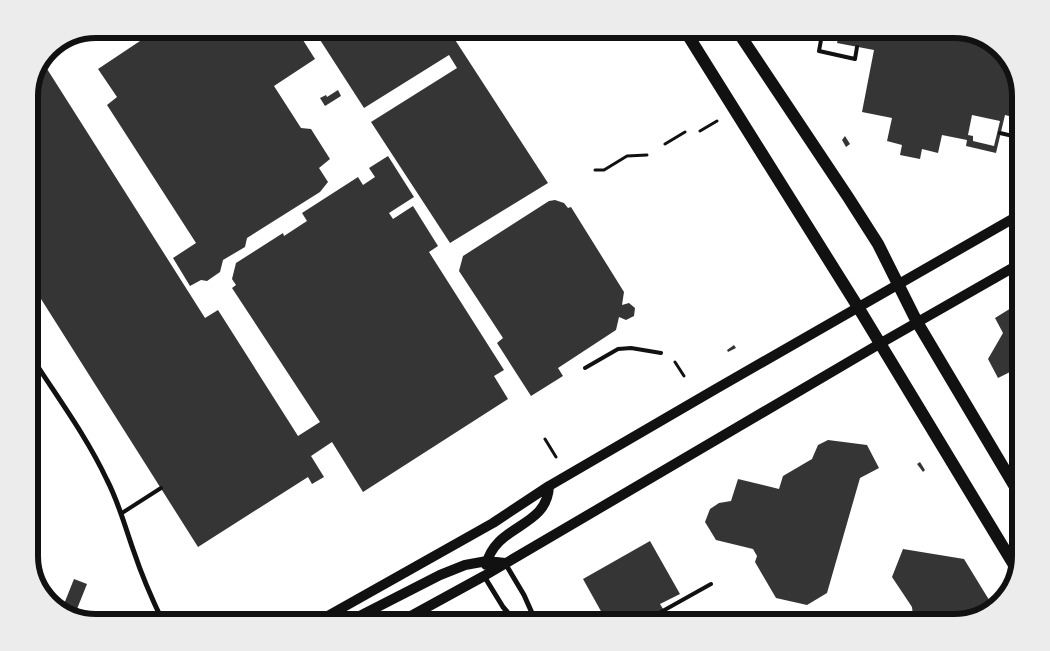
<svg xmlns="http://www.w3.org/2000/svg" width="1050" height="651" viewBox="0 0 1050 651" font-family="'Work Sans',sans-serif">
	<rect width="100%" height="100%" fill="#fff"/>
	<path fill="#353535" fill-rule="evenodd" d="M158 29H296L315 59 274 86 301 128 311 129 330 159 319 168 328 182 320 192 247 238 245 247 223 260 220 272 207 281 201 280 190 286 173 258 196 243 107 105 117 97 98 69Z
		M313 29H448L548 183 450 243 371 122 457 68 449 55 364 108Z
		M837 29H955L988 38 1012 62 1021 91 1017 118 1005 115 996 153 966 146 967 140 942 135 938 153 922 149 920 159 900 155 902 145 887 141 892 118 862 112 874 50 837 43 838 39H835ZM972 115 1000 121 994 146 973 141V136L968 135Z
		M42 61 205 318 218 310 298 436 320 422 232 288 236 285 232 279 236 263 283 233 284 236 307 221 302 213 358 177 363 185 375 177 369 168 388 156 414 197 389 213 393 219 413 206 438 246 429 252 504 370 494 376 508 399 363 492 332 442 311 456 324 477 312 484 308 477 198 547 29 280V91Z
		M338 90 341 96 325 106 320 98 326 95 327 97Z
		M845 136 850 144 846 147 842 140Z
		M555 200 564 203 568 208 571 207 624 292 622 305 629 303 635 308 634 316 626 320 619 317 616 330 558 368 563 376 531 396 497 343 503 338 459 271 463 256 549 201Z
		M1021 302V388L1012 371 998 378 988 359 1003 333 995 318Z
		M734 345 736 348 728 352 727 350Z
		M29 414 41 433 30 440 29 439Z
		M828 440 867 445 879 468 860 478 827 593 807 605 776 598 755 562 757 556 753 549 716 540 705 522 710 509 719 503 731 501 738 479 779 489 783 476 812 459 818 445Z
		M920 462 925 470 923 472 917 464Z
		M650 541 680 594 660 604 671 622H633L632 621 607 622 583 579Z
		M903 549 964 559 994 608 988 613 955 622H916L913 616 912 607 892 577Z
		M74 579 87 584 77 609 64 604Z"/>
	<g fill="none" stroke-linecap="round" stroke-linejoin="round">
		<path stroke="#111" stroke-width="3" d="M700 131 717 121
			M665 144 685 132
			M595 170H604L627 156 647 155
			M675 362 684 376
			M545 439 556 457"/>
		<path stroke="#111" stroke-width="4" d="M823 29 819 51 855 59 857 47
			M1000 133 1021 138
			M585 368 618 349 631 348 661 353
			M122 513 161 488
			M643 622 711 584"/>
		<path stroke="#111" stroke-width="5" d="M29 353C55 394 86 435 107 480 119 503 125 527 134 552 142 576 152 599 163 622
			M505 563 524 595 536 622
			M484 576 503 607 516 622"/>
		<path stroke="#111" stroke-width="10" d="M486 565C496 523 547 529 549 486
			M317 622 493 523 549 486 714 390 1021 214
			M348 622 440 575 465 565 487 561 505 563
			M400 622 484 576 881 343 1021 263"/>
		<path stroke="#111" stroke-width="12" d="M684 29 858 307 1017 570
			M736 29 848 197 878 244 917 322 1021 497"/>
	</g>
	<path d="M0 0H1050V651H0ZM96 38H954A58 58 0 0 1 1012 96V556A58 58 0 0 1 954 614H96A58 58 0 0 1 38 556V96A58 58 0 0 1 96 38Z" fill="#ececec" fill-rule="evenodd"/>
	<path fill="none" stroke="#111" stroke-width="6" d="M96 38H954A58 58 0 0 1 1012 96V556A58 58 0 0 1 954 614H96A58 58 0 0 1 38 556V96A58 58 0 0 1 96 38Z"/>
</svg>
